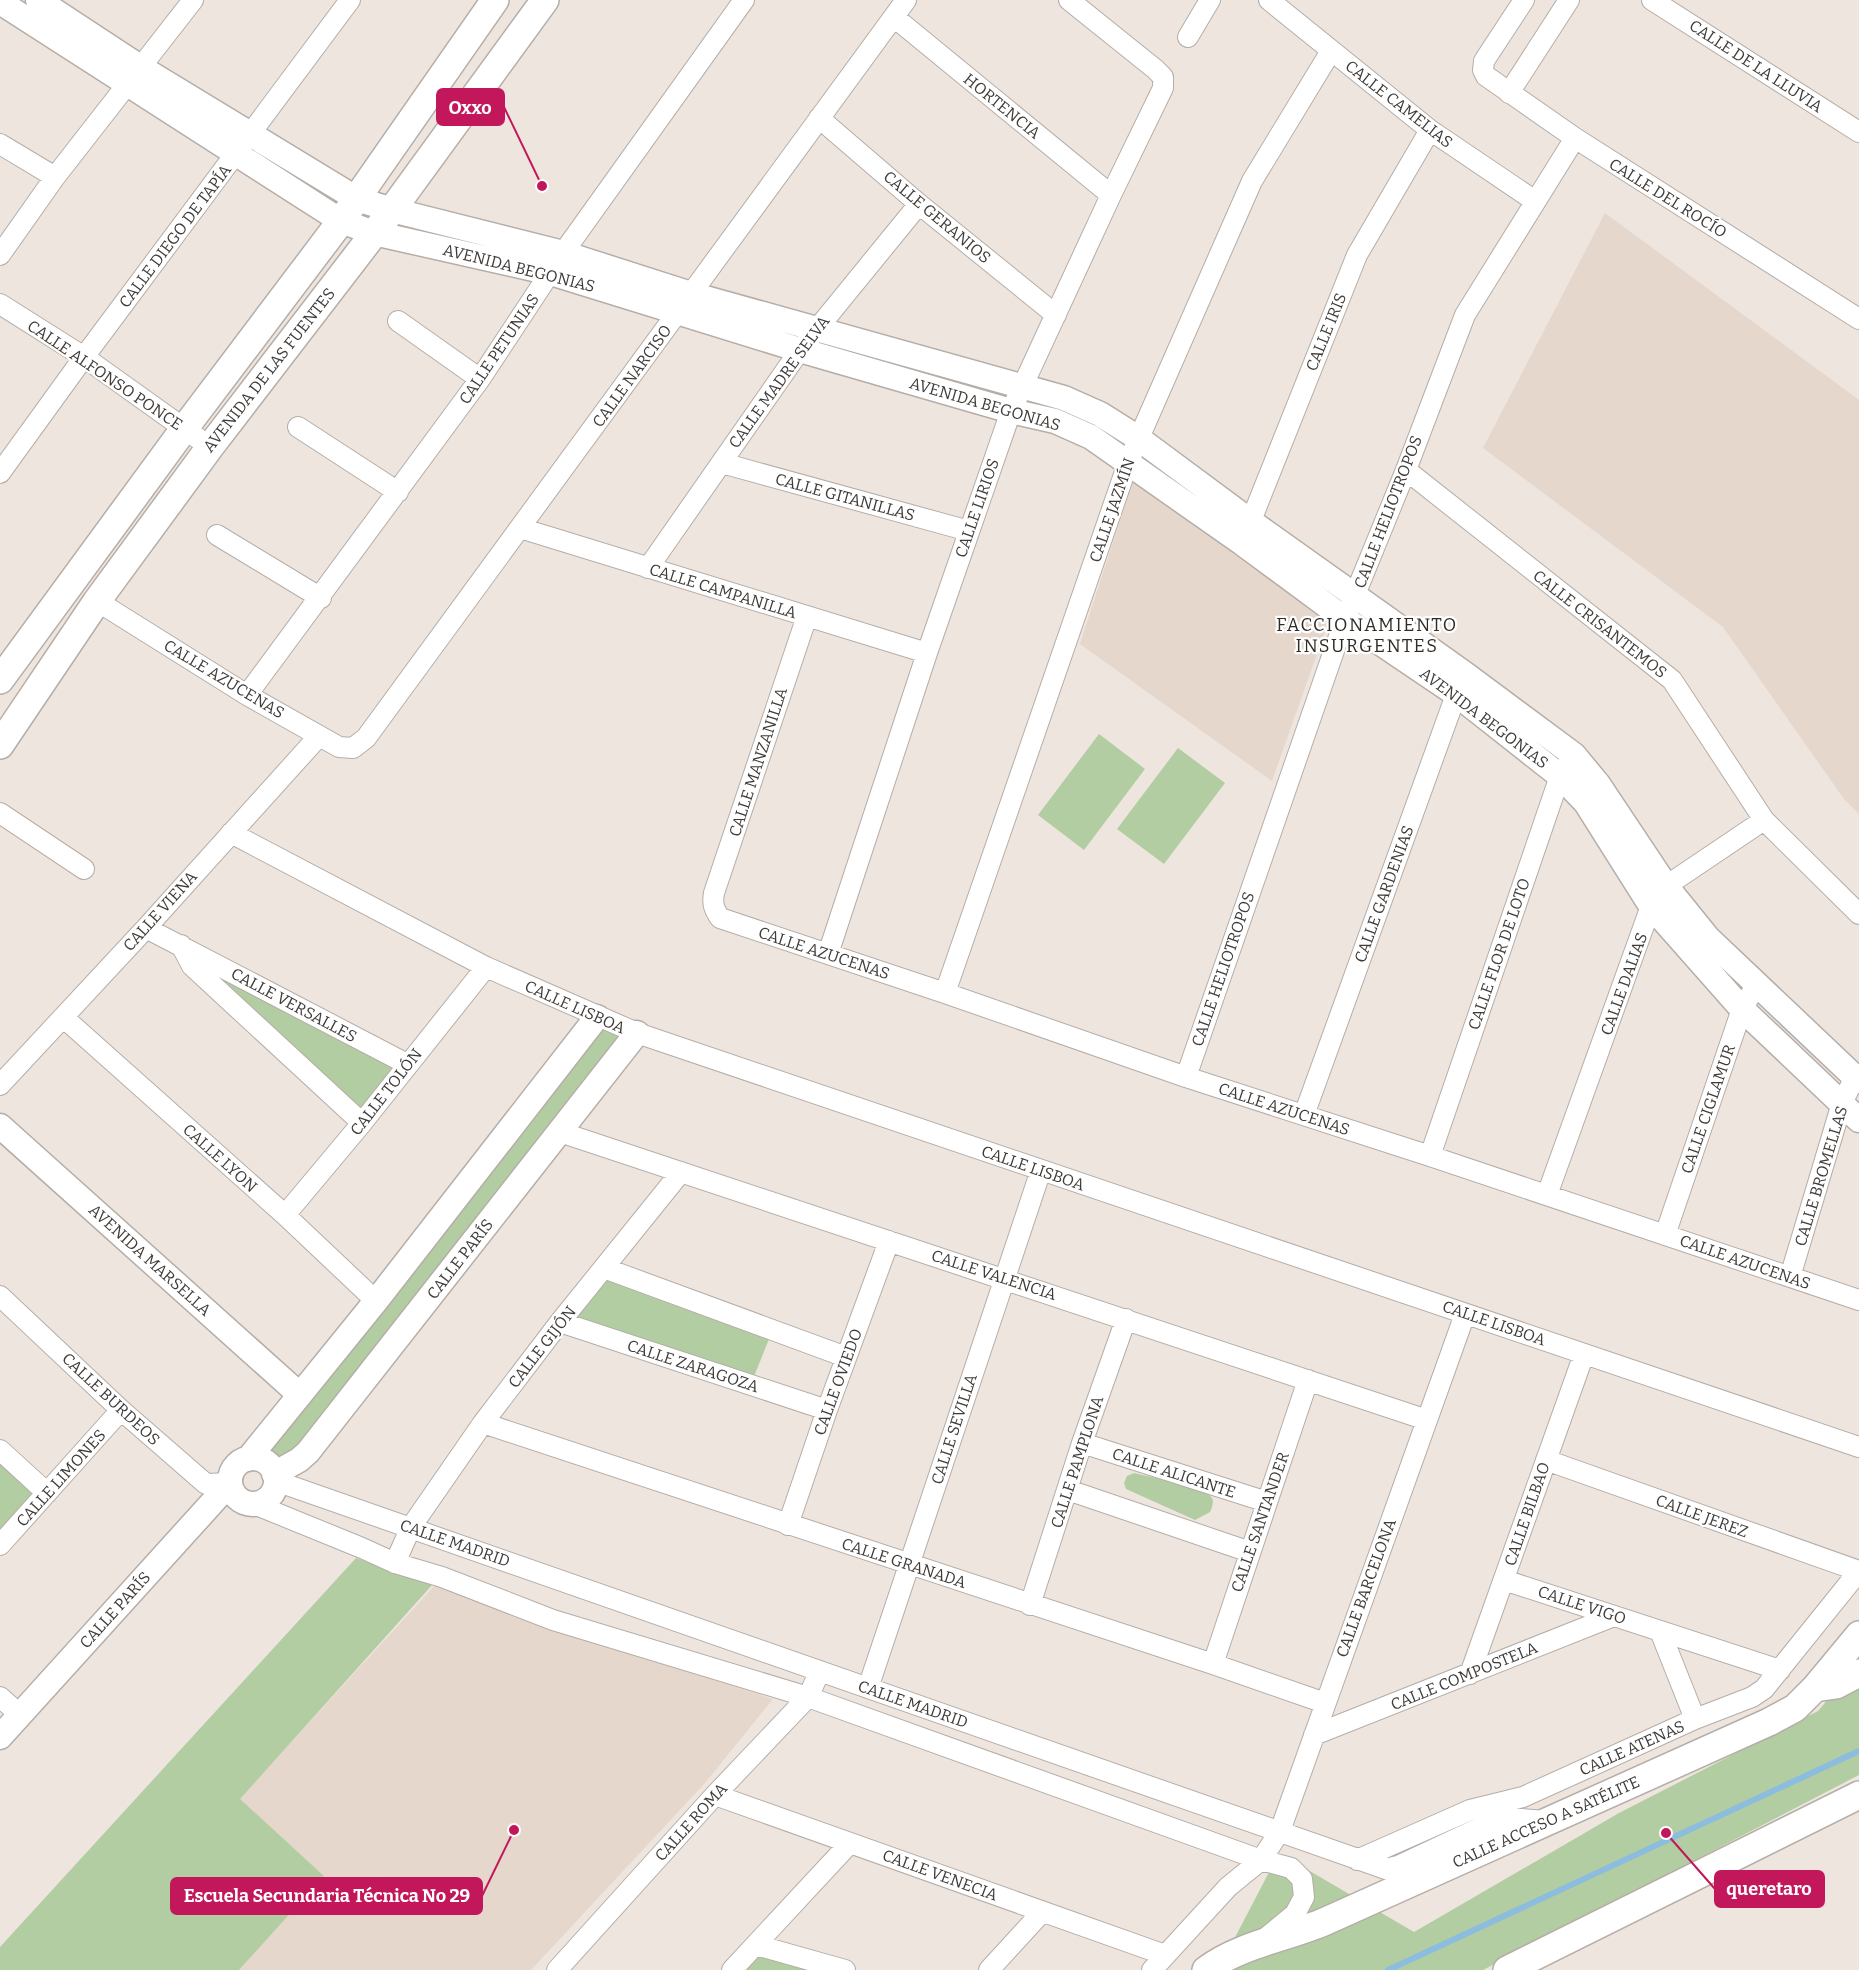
<svg xmlns="http://www.w3.org/2000/svg" width="1859" height="1970" viewBox="0 0 1859 1970" font-family="Bitter,serif">
	<rect width="100%" height="100%" fill="#eee5df"/>
	<path fill="#e5d7cc" d="M1605 213 1859 400V814L1844 799 1723 627 1483 448Z
		M1133 480 1330 617 1272 781 1080 644Z
		M436 1584 550 1626 773 1699 705 1783 531 1970H239L324 1876 239 1799Z"/>
	<path fill="#b2cda2" d="M1099 734 1145 769 1084 850 1038 815Z
		M1178 748 1225 783 1164 864 1117 829Z
		M200 962 399 1066 364 1112Z
		M597 1017 637 1033 288 1466 259 1459Z
		M604 1270 755 1327 769 1339 751 1384 563 1322Z
		M0 1450 47 1493 0 1542Z
		M1134 1473C1149 1477 1205 1486 1212 1498 1214 1502 1212 1508 1210 1512L1195 1520 1126 1489 1124 1483 1127 1476Z
		M356 1558 433 1584 240 1799 324 1876 239 1970H0V1947Z
		M1859 1663V1775L1483 1970H1218L1279 1853 1414 1932 1619 1813 1818 1711Z
		M756 1945 845 1970H732Z"/>
	<g fill="none" stroke-linecap="round" stroke-linejoin="round">
		<path stroke="#8cbdde" stroke-width="6" d="M1388 1970 1859 1751"/>
		<g stroke="#b5ada7" stroke-width="22">
			<path id="minor" d="M1269 0 1430 130 1535 201
				M1524 0 1484 61 1483 70 1486 76 1575 138 1859 319
				M1652 0 1859 132
				M894 17 1111 195
				M1188 37 1210 0
				M1509 93 1569 0
				M819 118 919 204 1056 315
				M0 144 55 177
				M0 255 55 177 193 0
				M0 304 84 357 210 447
				M398 321 480 379
				M298 427 398 492
				M722 463 969 531
				M1406 470 1672 680 1764 820 1859 914
				M0 473 84 357 350 0
				M520 528 927 653
				M1246 533 1357 255 1430 130
				M217 535 321 598
				M648 568 800 350 919 204
				M97 601 247 695 339 747 353 748 366 738 906 0
				M807 616 714 893C712 904 714 909 720 918L945 993 1186 1077 1430 1156 1859 1300
				M247 695 480 379 563 253 744 0
				M0 813 84 869
				M231 833 486 967 637 1033 1859 1447
				M146 928 407 1064
				M181 945 192 966 362 1123
				M828 954 927 653 1011 411 1111 195 1163 88V77L1155 69 1069 0
				M945 993 1128 463 1252 181 1331 51
				M63 1017 285 1215 376 1301
				M1186 1077 1345 619 1406 470 1465 315 1575 138
				M0 1085 146 928 319 736
				M1304 1115 1461 681
				M560 1132 1427 1420
				M1430 1156 1560 776 1567 765
				M1547 1195 1651 906 1666 886 1764 820
				M285 1215 362 1123 486 967
				M1665 1235 1742 1009 1757 984
				M604 1268 846 1357
				M1790 1277 1842 1103 1855 1077
				M0 1296 121 1410 206 1484 230 1483
				M560 1322 827 1410
				M483 1423 1213 1664 1325 1703
				M1082 1443 1267 1502
				M0 1450 47 1493
				M1546 1460 1859 1571
				M276 1481 1386 1869 1398 1866 1494 1821 1509 1818 1546 1821
				M1068 1490 1250 1552
				M254 1504 362 1548 395 1563 442 1577 553 1620 808 1697 1261 1860 1291 1868 1302 1879 1304 1897 1295 1914 1267 1937
				M788 1525 827 1410 889 1241
				M0 1545 121 1410
				M395 1563 411 1527 483 1423 560 1322 681 1172
				M1504 1580 1780 1670
				M1030 1605 1082 1443 1126 1319
				M1660 1631 1695 1719
				M1213 1664 1308 1380
				M1470 1674 1584 1354
				M868 1688 1041 1170
				M0 1697 20 1715
				M1314 1735 1614 1616
				M715 1795 1165 1955
				M1357 1860 1470 1810 1523 1797 1695 1719 1752 1697 1764 1689 1859 1571
				M756 1945 845 1970
				M557 1970 715 1795 808 1697 820 1671
				M732 1970 850 1843
				M989 1970 1042 1912
				M1152 1970 1228 1887 1261 1860 1280 1831 1465 1314"/>
		</g>
		<g stroke="#b5ada7" stroke-width="27">
			<path id="tertiary" d="M38 0 140 67 357 199 392 210 563 253 691 294 1064 398 1100 414 1138 438 1250 521 1465 674 1574 755 1598 784 1666 886 1708 938 1859 1081
				M0 2 341 221 374 233 551 273 800 350 1011 411 1055 421 1091 437 1242 543 1345 619 1456 694 1560 776 1586 803 1651 906 1742 1009 1859 1120
				M0 1126 300 1395
				M230 1481a23 23 0 1 1 46 0a23 23 0 1 1-46 0Z
				M248 1459 376 1301 597 1017
				M274 1474 299 1460 308 1452 637 1033
				M0 1737 230 1483"/>
		</g>
		<g stroke="#b5ada7" stroke-width="30">
			<path id="secondary" d="M0 680 184 429 341 221 495 0
				M0 745 97 601 210 447 392 210 545 0
				M1815 1688 1836 1685 1859 1673
				M1206 1970C1241 1944 1287 1938 1326 1921L1769 1722 1795 1708 1815 1688 1859 1635
				M1507 1970 1859 1795"/>
		</g>
		<use href="#minor" stroke="#fff" stroke-width="20"/>
		<use href="#tertiary" stroke="#fff" stroke-width="24"/>
		<use href="#secondary" stroke="#fff" stroke-width="27"/>
	</g>
	<g text-anchor="middle" dominant-baseline="central" stroke-width="4.5" stroke-linejoin="round" paint-order="stroke">
		<g font-size="16" fill="#3e3b38" stroke="#fff">
			<text transform="translate(1756 66) rotate(33)">CALLE DE LA LLUVIA</text>
			<text transform="translate(1399 104) rotate(38)">CALLE CAMELIAS</text>
			<text transform="translate(1002 106) rotate(39)">HORTENCIA</text>
			<text transform="translate(1668 198) rotate(32)">CALLE DEL ROCÍO</text>
			<text transform="translate(937 217) rotate(40)">CALLE GERANIOS</text>
			<text transform="translate(175 236) rotate(-53)">CALLE DIEGO DE TAPÍA</text>
			<text transform="translate(519 268) rotate(14)">AVENIDA BEGONIAS</text>
			<text transform="translate(1326 332) rotate(-68)">CALLE IRIS</text>
			<text transform="translate(499 349) rotate(-56)">CALLE PETUNIAS</text>
			<text transform="translate(269 370) rotate(-52)">AVENIDA DE LAS FUENTES</text>
			<text transform="translate(105 375) rotate(34)">CALLE ALFONSO PONCE</text>
			<text transform="translate(632 376) rotate(-54)">CALLE NARCISO</text>
			<text transform="translate(779 382) rotate(-54)">CALLE MADRE SELVA</text>
			<text transform="translate(985 404) rotate(16)">AVENIDA BEGONIAS</text>
			<text transform="translate(845 497) rotate(15)">CALLE GITANILLAS</text>
			<text transform="translate(977 508) rotate(-71)">CALLE LIRIOS</text>
			<text transform="translate(1112 510) rotate(-71)">CALLE JAZMÍN</text>
			<text transform="translate(1388 512) rotate(-69)">CALLE HELIOTROPOS</text>
			<text transform="translate(723 591) rotate(17)">CALLE CAMPANILLA</text>
			<text transform="translate(1600 624) rotate(38)">CALLE CRISANTEMOS</text>
			<text transform="translate(224 679) rotate(31)">CALLE AZUCENAS</text>
			<text transform="translate(1484 718) rotate(37)">AVENIDA BEGONIAS</text>
			<text transform="translate(758 762) rotate(-72)">CALLE MANZANILLA</text>
			<text transform="translate(1384 894) rotate(-70)">CALLE GARDENIAS</text>
			<text transform="translate(160 911) rotate(-48)">CALLE VIENA</text>
			<text transform="translate(824 953) rotate(18)">CALLE AZUCENAS</text>
			<text transform="translate(1499 954) rotate(-71)">CALLE FLOR DE LOTO</text>
			<text transform="translate(1223 969) rotate(-71)">CALLE HELIOTROPOS</text>
			<text transform="translate(1624 984) rotate(-70)">CALLE DALIAS</text>
			<text transform="translate(294 1005) rotate(28)">CALLE VERSALLES</text>
			<text transform="translate(575 1007) rotate(24)">CALLE LISBOA</text>
			<text transform="translate(386 1092) rotate(-52)">CALLE TOLÓN</text>
			<text transform="translate(1284 1109) rotate(18)">CALLE AZUCENAS</text>
			<text transform="translate(1708 1109) rotate(-71)">CALLE CIGLAMUR</text>
			<text transform="translate(220 1158) rotate(42)">CALLE LYON</text>
			<text transform="translate(1033 1168) rotate(19)">CALLE LISBOA</text>
			<text transform="translate(1821 1176) rotate(-73)">CALLE BROMELLAS</text>
			<text transform="translate(460 1259) rotate(-52)">CALLE PARÍS</text>
			<text transform="translate(150 1260) rotate(42)">AVENIDA MARSELLA</text>
			<text transform="translate(1745 1262) rotate(19)">CALLE AZUCENAS</text>
			<text transform="translate(994 1275) rotate(18)">CALLE VALENCIA</text>
			<text transform="translate(1494 1323) rotate(19)">CALLE LISBOA</text>
			<text transform="translate(542 1347) rotate(-52)">CALLE GIJÓN</text>
			<text transform="translate(693 1366) rotate(18)">CALLE ZARAGOZA</text>
			<text transform="translate(838 1382) rotate(-70)">CALLE OVIEDO</text>
			<text transform="translate(111 1399) rotate(43)">CALLE BURDEOS</text>
			<text transform="translate(954 1429) rotate(-72)">CALLE SEVILLA</text>
			<text transform="translate(1077 1462) rotate(-72)">CALLE PAMPLONA</text>
			<text transform="translate(1174 1473) rotate(18)">CALLE ALICANTE</text>
			<text transform="translate(61 1478) rotate(-48)">CALLE LIMONES</text>
			<text transform="translate(1527 1514) rotate(-71)">CALLE BILBAO</text>
			<text transform="translate(1702 1516) rotate(20)">CALLE JEREZ</text>
			<text transform="translate(1260 1522) rotate(-71)">CALLE SANTANDER</text>
			<text transform="translate(455 1543) rotate(19)">CALLE MADRID</text>
			<text transform="translate(904 1563) rotate(18)">CALLE GRANADA</text>
			<text transform="translate(1366 1588) rotate(-70)">CALLE BARCELONA</text>
			<text transform="translate(1582 1605) rotate(18)">CALLE VIGO</text>
			<text transform="translate(115 1610) rotate(-48)">CALLE PARÍS</text>
			<text transform="translate(1464 1676) rotate(-22)">CALLE COMPOSTELA</text>
			<text transform="translate(913 1704) rotate(19)">CALLE MADRID</text>
			<text transform="translate(1632 1748) rotate(-24)">CALLE ATENAS</text>
			<text transform="translate(691 1822) rotate(-48)">CALLE ROMA</text>
			<text transform="translate(1546 1822) rotate(-24)">CALLE ACCESO A SATÉLITE</text>
			<text transform="translate(940 1875) rotate(20)">CALLE VENECIA</text>
		</g>
		<g font-size="18" letter-spacing="1.5" fill="#312b26" stroke="#fff">
			<text x="1367" y="625">FACCIONAMIENTO<tspan x="1367" dy="21">INSURGENTES</tspan></text>
		</g>
	</g>
	<path fill="none" stroke="#c2185b" stroke-width="2" d="M542 186L504 107M1666 1833L1715 1889M514 1830L482 1896"/>
	<g fill="#c2185b" stroke="#fff" stroke-width="2">
		<circle cx="542" cy="186" r="6"/>
		<circle cx="1666" cy="1833" r="6"/>
		<circle cx="514" cy="1830" r="6"/>
	</g>
	<g fill="#c2185b" stroke="#c2185b" stroke-width="2">
		<rect x="437" y="89" width="67" height="36" rx="6"/>
		<rect x="1715" y="1871" width="109" height="36" rx="6"/>
		<rect x="171" y="1878" width="311" height="36" rx="6"/>
	</g>
	<g font-size="18" text-anchor="middle" font-weight="bold" fill="#fff">
		<text x="470" y="114">Oxxo</text>
		<text x="1769" y="1895">queretaro</text>
		<text x="327" y="1902">Escuela Secundaria Técnica No 29</text>
	</g>
</svg>
